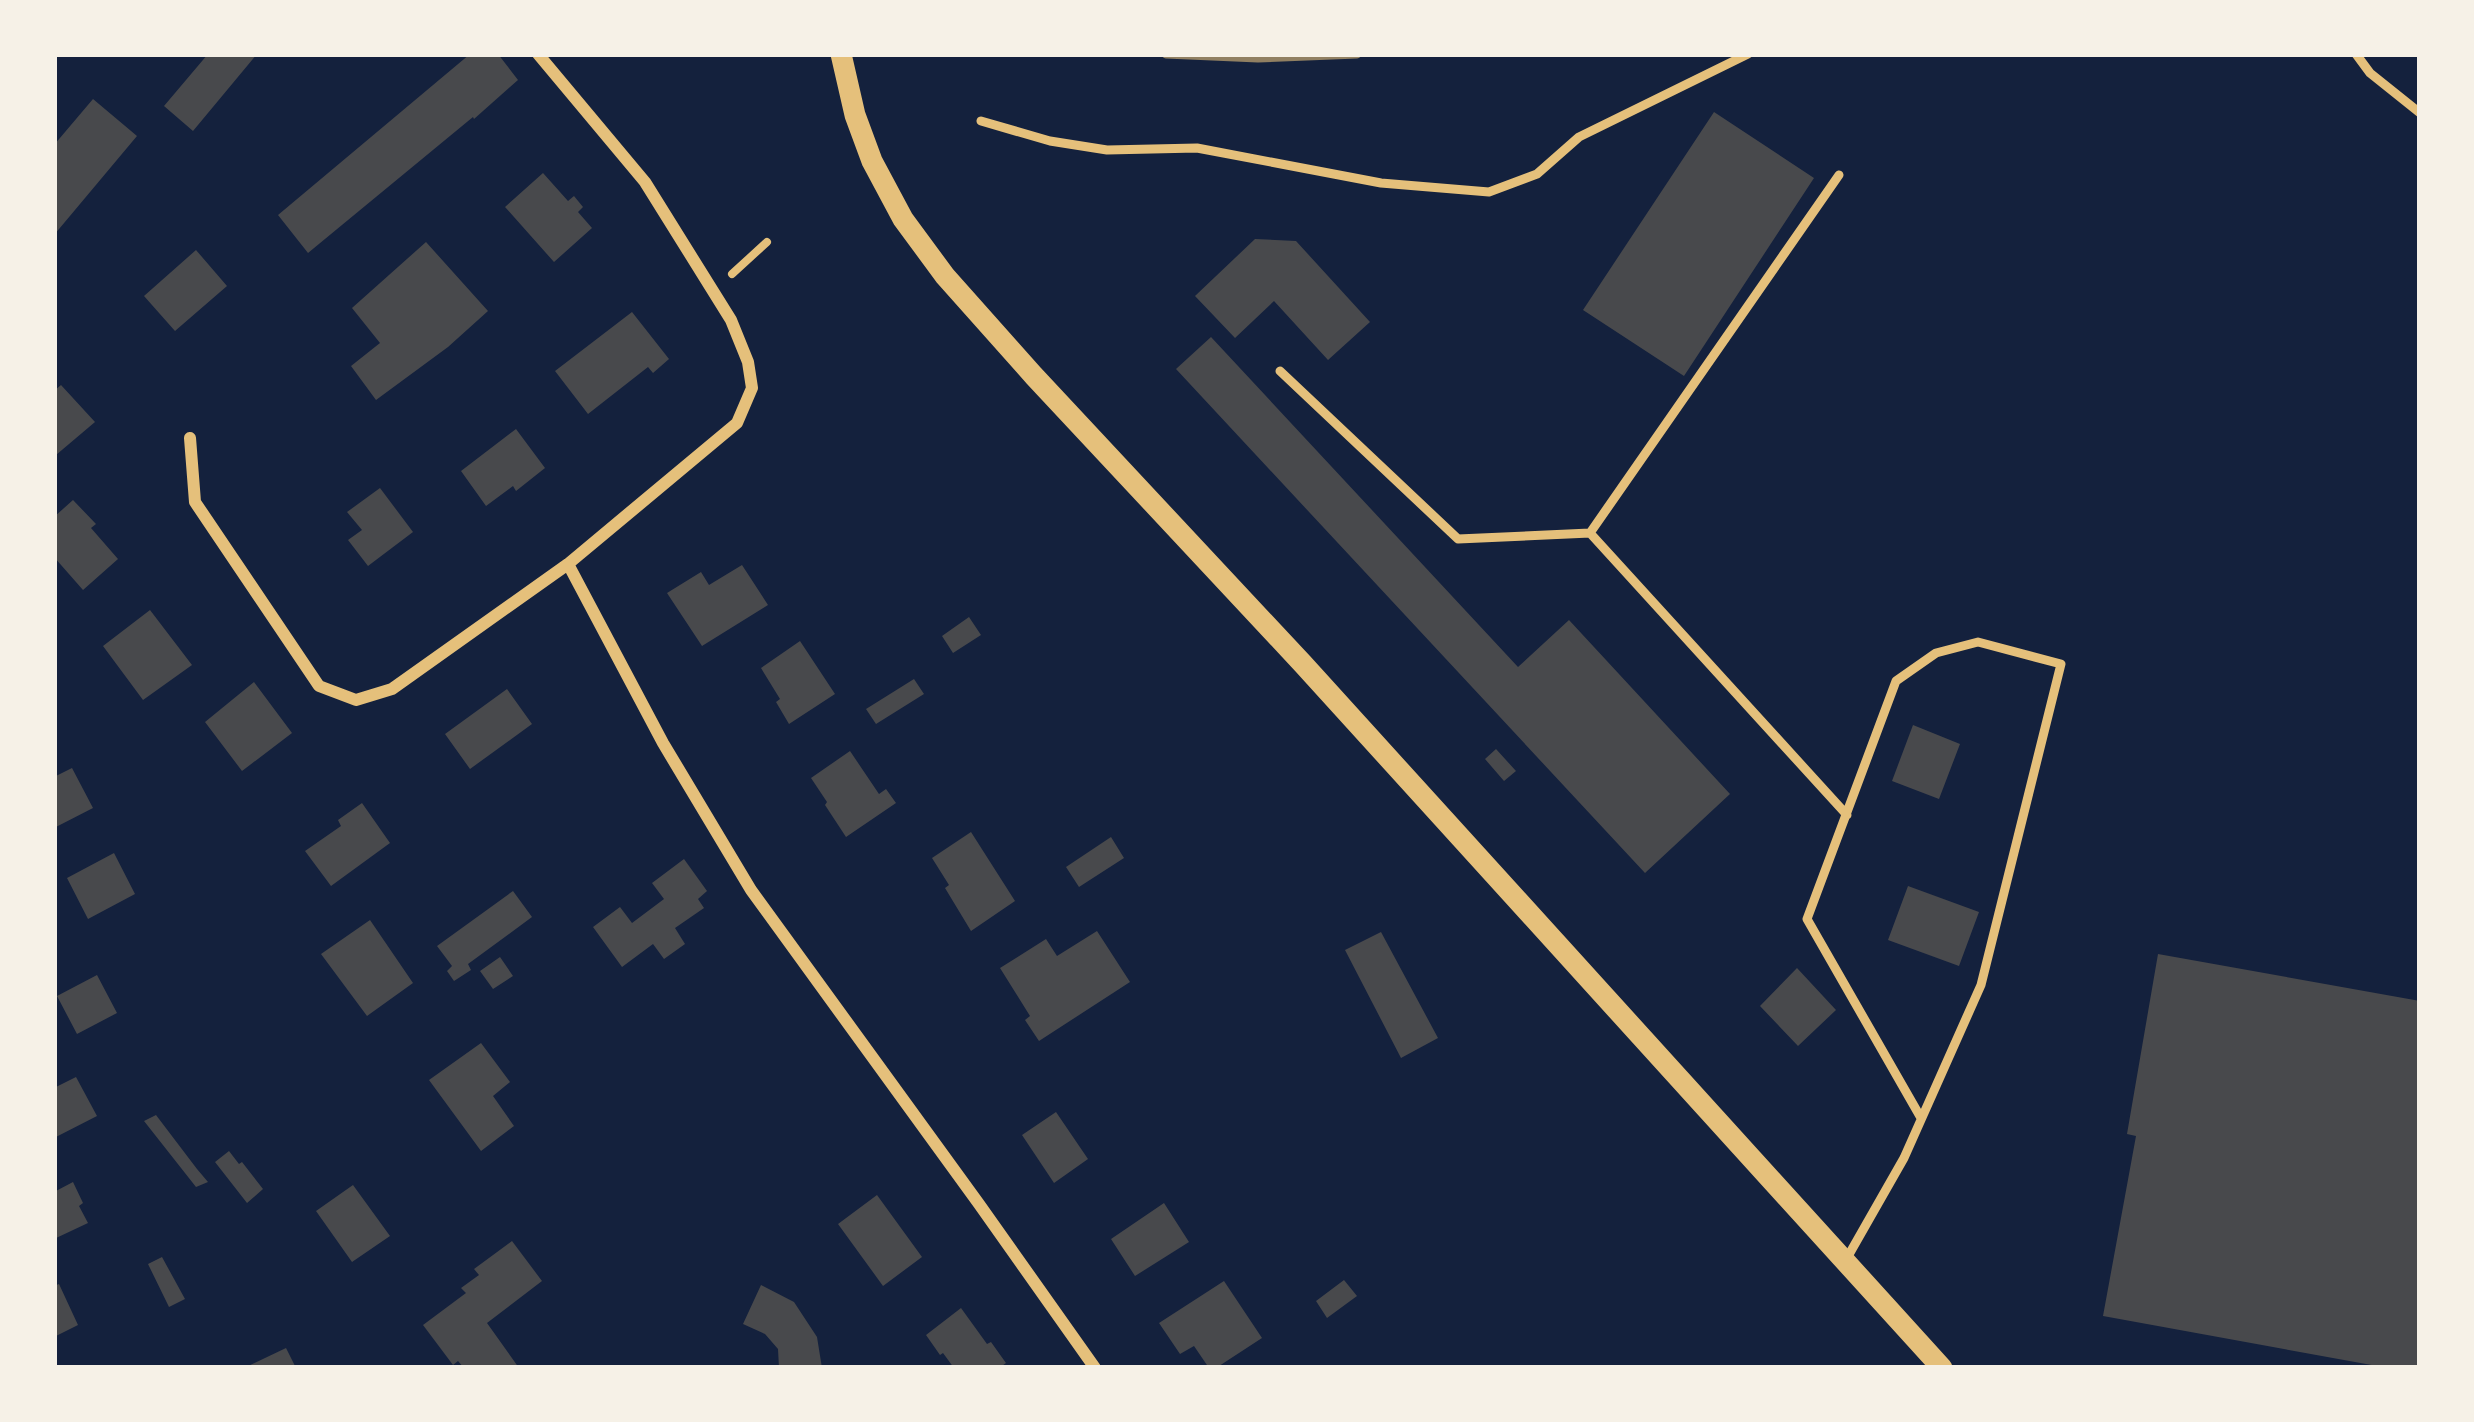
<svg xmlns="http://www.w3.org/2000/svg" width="2474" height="1422" viewBox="0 0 2474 1422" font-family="Overpass,sans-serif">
	<rect width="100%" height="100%" fill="#14213d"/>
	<path fill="#48494c" d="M208 54H257L193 131 164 106Z
		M470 54H498L518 80 474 119 473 117 308 253 278 215Z
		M93 99 137 136 54 235V145Z
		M1714 112 1814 178 1684 376 1583 310Z
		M543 173 568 201 574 196 583 207 578 212 592 228 554 262 505 207Z
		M1255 239 1296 241 1370 322 1328 360 1274 301 1235 338 1195 296Z
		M426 242 488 311 448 347 376 400 351 366 380 343 352 308Z
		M196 250 227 286 175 331 144 296Z
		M632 312 669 359 653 373 648 367 588 414 555 371Z
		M1211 337 1518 667 1569 620 1730 794 1645 873 1176 369Z
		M61 385 95 422 56 455 54 391Z
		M516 429 545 468 516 491 513 486 486 506 461 471Z
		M380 488 413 532 368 566 348 540 362 530 347 512Z
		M73 500 96 524 91 528 118 559 83 590 54 557V517Z
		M742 565 768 605 702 646 667 593 701 572 709 585Z
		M150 610 192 665 143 700 103 646Z
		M969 617 981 635 953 653 942 636Z
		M800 641 835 694 789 724 776 702 780 699 761 668Z
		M914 679 924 694 876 724 866 709Z
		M254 682 292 733 242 771 205 722Z
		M507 689 532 724 470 769 445 734Z
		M1913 725 1960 744 1939 799 1892 781Z
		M1496 749 1516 771 1504 781 1485 759Z
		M850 751 879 794 886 789 896 803 846 837 825 805 827 802 811 778Z
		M72 768 93 808 54 828V777Z
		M362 803 390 843 331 886 305 851 341 826 338 820Z
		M971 832 1015 901 971 931 945 888 949 885 932 858Z
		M1111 837 1124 858 1079 887 1066 867Z
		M114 853 135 894 88 919 67 878Z
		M684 859 707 891 698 899 704 908 675 928 685 944 664 959 653 944 622 967 593 927 620 907 632 923 664 899 652 883Z
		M1908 886 1979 912 1959 966 1888 940Z
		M513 891 532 917 468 964 471 970 454 981 447 971 452 966 437 946Z
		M370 920 413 983 367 1016 321 954Z
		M1097 931 1130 982 1039 1041 1025 1020 1030 1016 1000 968 1046 939 1057 956Z
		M1381 932 1438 1038 1401 1058 1345 950Z
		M2158 954 2420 1001V1368H2388L2103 1316 2136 1136 2127 1134Z
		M500 957 513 976 493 989 480 971Z
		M1797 968 1836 1010 1798 1046 1760 1006Z
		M97 975 117 1013 77 1034 57 996Z
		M481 1043 510 1082 493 1096 514 1126 481 1151 429 1080Z
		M76 1077 97 1116 54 1138V1088Z
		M1056 1112 1088 1159 1054 1183 1022 1135Z
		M156 1115 197 1169 208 1182 196 1187 144 1121Z
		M229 1151 239 1164 242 1162 263 1189 247 1203 215 1162Z
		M73 1182 83 1203 79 1206 88 1223 54 1239V1192Z
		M353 1185 390 1236 352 1262 316 1211Z
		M877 1195 922 1257 883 1286 838 1224Z
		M1164 1203 1189 1242 1135 1276 1111 1239Z
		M512 1241 542 1281 487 1323 519 1368H464L458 1361 453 1365 423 1325 466 1293 461 1288 479 1275 474 1269Z
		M162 1257 185 1299 169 1307 148 1264Z
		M1344 1280 1357 1296 1327 1318 1316 1301Z
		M1224 1281 1262 1338 1216 1368H1209L1194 1346 1180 1354 1159 1323Z
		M59 1284 78 1325 54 1337V1286Z
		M761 1285 794 1302 817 1337 822 1368H779L778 1349 765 1334 743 1324Z
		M961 1308 987 1344 991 1342 1006 1363 999 1368H954L943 1353 940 1355 926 1335Z
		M286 1348 296 1368H244Z"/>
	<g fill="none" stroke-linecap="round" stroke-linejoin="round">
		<path stroke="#e5c07b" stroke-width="8" d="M732 274 767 242"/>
		<path stroke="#e5c07b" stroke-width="9" d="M2356 54 2370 73 2420 113
			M981 121 1050 141 1107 150 1197 148 1381 183 1489 192 1537 174 1579 137 1748 54
			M1839 175 1590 533 1847 815
			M1280 371 1458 539 1590 533
			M1847 1258 1904 1158 1981 985 2061 664 1978 642 1936 653 1896 681 1807 919 1921 1118"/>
		<path stroke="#e5c07b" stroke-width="12" d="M190 438 195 502 319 686 356 700 392 689 568 564 737 423 752 388 748 362 731 320 645 182 538 54
			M568 564 663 743 751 890 979 1204 1095 1368"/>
		<path stroke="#e5c07b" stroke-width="21" d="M841 54 855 115 872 161 903 219 945 276 1034 376 1303 664 1942 1368"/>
		<path stroke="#918062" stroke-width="9" d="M1166 54 1258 58 1357 54"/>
	</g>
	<rect width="2474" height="1422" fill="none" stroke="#f6f1e7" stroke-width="114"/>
</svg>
